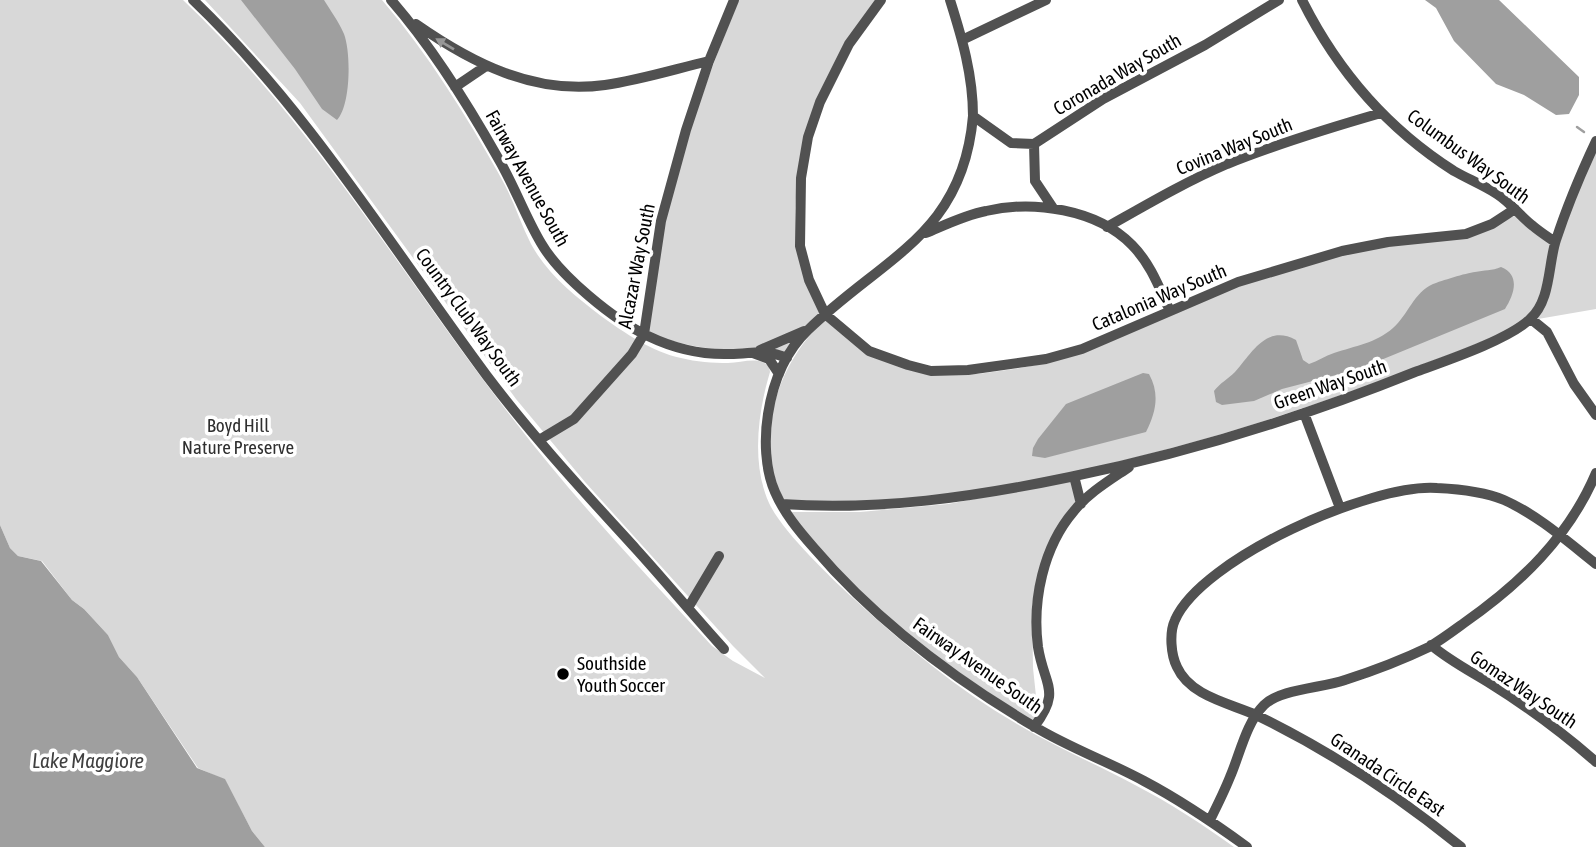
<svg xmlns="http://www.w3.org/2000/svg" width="1596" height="847" viewBox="0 0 1596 847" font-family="'Asap Condensed',sans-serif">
	<rect width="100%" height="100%" fill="#fff"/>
	<path fill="#d8d8d8" d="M0 0H183C314 124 403 278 513 419 574 499 644 572 712 646L733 661 765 678 733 646 585 482 516 399 300 103 205 0H382C428 54 466 115 500 176 513 198 520 222 531 244 547 274 575 296 601 316 625 333 652 352 681 358 696 362 713 363 728 363 742 363 758 356 769 366L770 372C758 412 751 463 769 503 782 531 829 576 853 598 904 645 957 689 1017 724 1055 747 1096 764 1135 785 1170 803 1202 824 1234 847H265L252 831 225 780 198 768 137 677 119 657 108 635 84 609 72 600 42 561 18 556 10 548 0 525Z
		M739 0H876L850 36 798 172 795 209 796 245 820 313 783 358C737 350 690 351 648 332 653 295 656 256 665 219 684 143 709 71 739 0Z
		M1596 150V309L1538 319 1558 244 1584 176Z
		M1515 216 1550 244C1546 267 1545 297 1529 315 1514 332 1447 355 1424 364 1305 411 1183 449 1059 475 993 489 926 501 859 504 835 505 810 504 785 503 753 441 775 365 825 320L863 351 932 374H978L1014 369 1047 363 1219 292 1343 255 1389 246 1446 240Z
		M1071 481 1076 502 1041 569 1032 605 1033 668 1038 715 1033 721C944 665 851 600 791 512H860L948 504Z"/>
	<path fill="#9f9f9f" d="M241 0H324C330 10 339 22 344 34 351 52 351 105 337 120L322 109 295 69Z
		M1425 0H1499L1579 77V95L1569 114 1556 115 1524 95 1496 84 1454 41 1436 8Z
		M1501 267C1521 275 1514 295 1505 309L1359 369 1282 389 1254 401 1222 405 1216 402 1214 391C1220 383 1228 379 1235 372 1252 353 1266 324 1296 340L1303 360 1309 364C1318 361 1325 356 1334 353 1355 346 1376 343 1393 328 1408 315 1414 292 1433 284 1441 281 1466 273 1475 272 1484 270 1492 271 1501 267Z
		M1143 373 1149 374C1160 394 1156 412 1146 432L1045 458 1032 456 1033 448 1038 439 1066 404Z
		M0 525 10 548 18 556 41 561 72 600 84 609 108 635 119 657 137 677 197 768 225 779 252 831 265 847H0Z"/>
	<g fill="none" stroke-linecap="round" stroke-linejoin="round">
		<path stroke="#9f9f9f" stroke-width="2.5" d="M1577 127 1584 132"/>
		<path stroke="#515151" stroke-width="10" d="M193 0C309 111 392 248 487 376 533 437 585 493 636 549 666 582 694 616 724 649
			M391 0C433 48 467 103 498 158 514 185 525 216 541 243 560 276 614 320 648 336 673 348 702 355 730 354 753 354 764 348 787 358
			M881 0 849 44 820 102 808 137 801 178 800 246 809 280 825 314 869 351 908 365 931 371 968 370 1046 359 1082 349 1238 282 1342 251 1388 242 1466 234 1492 224 1515 209
			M950 0C962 38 973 75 973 116L1011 143 1034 144
			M1302 0C1337 70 1388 129 1454 171 1468 179 1483 185 1497 194 1511 203 1520 216 1533 226 1540 232 1548 237 1555 242
			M416 24C472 63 534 95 605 85 640 80 675 69 709 61
			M962 40 1046 0
			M455 87 486 66
			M973 116C963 235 883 257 808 330 785 352 773 382 768 414 764 439 765 469 775 492 784 513 799 531 814 548 876 621 954 679 1035 727 1070 748 1109 762 1144 781 1180 800 1214 823 1247 847
			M1034 144 1103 99 1205 45 1279 0
			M1034 144 1035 181 1053 208
			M1107 227C1146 205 1185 182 1227 164 1277 144 1329 128 1381 113
			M926 233C945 225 965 215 986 211 1033 200 1097 209 1132 245 1150 263 1159 287 1169 309
			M1531 319 1547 332 1574 384 1596 415
			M760 350 804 331
			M753 353 769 359 779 374
			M1304 413 1340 508
			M539 440 574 419 632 354 644 334 661 221 686 130 709 61 734 0
			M1074 476 1081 504
			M781 504C879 511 974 497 1070 477 1188 453 1303 417 1415 372 1445 361 1508 340 1530 319 1551 301 1548 264 1556 240 1567 206 1581 173 1596 141
			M688 608 719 556
			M1431 645C1450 661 1470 671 1491 684 1528 707 1563 733 1596 762
			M1034 727C1062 690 1044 686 1038 647 1032 601 1043 547 1074 511 1088 493 1110 480 1129 467
			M1210 820C1217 806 1224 792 1230 777 1240 754 1246 723 1264 705 1280 689 1322 688 1345 680 1373 671 1402 660 1429 647 1441 640 1453 631 1464 623 1520 584 1569 537 1596 473
			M1461 847C1396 794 1332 752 1256 715 1229 703 1190 696 1177 667 1171 655 1169 633 1175 620 1201 559 1372 483 1437 488 1458 489 1485 492 1504 500 1538 515 1568 542 1596 564"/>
	</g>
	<defs><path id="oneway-solid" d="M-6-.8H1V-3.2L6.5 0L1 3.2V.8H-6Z" transform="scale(1.75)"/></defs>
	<use fill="#979797" href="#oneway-solid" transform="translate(445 44) rotate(-149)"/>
	<circle fill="#000" stroke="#fff" stroke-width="2.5" cx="563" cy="674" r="7"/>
	<g text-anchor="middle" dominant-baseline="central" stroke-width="7" stroke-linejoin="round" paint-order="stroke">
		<g font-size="19" fill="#000" stroke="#fff">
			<text transform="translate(1117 74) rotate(-30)">Coronada Way South</text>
			<text transform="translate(1234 146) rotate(-22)">Covina Way South</text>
			<text transform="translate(1469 156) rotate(36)">Columbus Way South</text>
			<text transform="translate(528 178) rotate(61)">Fairway Avenue South</text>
			<text transform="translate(636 266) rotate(-79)">Alcazar Way South</text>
			<text transform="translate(1159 297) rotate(-23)">Catalonia Way South</text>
			<text transform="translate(469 317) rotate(54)">Country Club Way South</text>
			<text transform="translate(1330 384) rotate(-19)">Green Way South</text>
			<text transform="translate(978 665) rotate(35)">Fairway Avenue South</text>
			<text transform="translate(1524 689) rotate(34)">Gomaz Way South</text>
			<text transform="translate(1388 774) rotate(34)">Granada Circle East</text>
		</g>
		<g font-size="19" fill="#2f2f2f" stroke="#fff">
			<text x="238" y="425">Boyd Hill<tspan x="238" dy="22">Nature Preserve</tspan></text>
		</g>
		<g font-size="19" fill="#000" stroke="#fff" text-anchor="start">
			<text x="577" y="663">Southside<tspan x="577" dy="22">Youth Soccer</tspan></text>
		</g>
		<g font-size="21" font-style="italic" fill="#404040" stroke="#fff">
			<text x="88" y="760">Lake Maggiore</text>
		</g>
	</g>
</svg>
